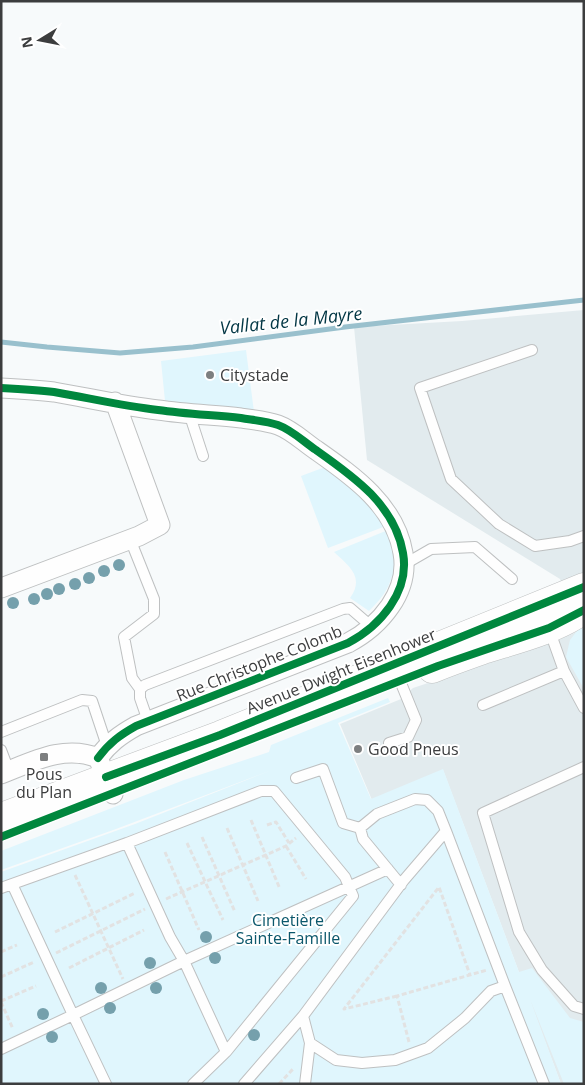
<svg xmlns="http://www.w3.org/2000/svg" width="585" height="1085" viewBox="0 0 585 1085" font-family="'Open Sans',sans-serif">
	<rect width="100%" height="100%" fill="#f7fafb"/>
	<path fill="#e2ebee" d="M584 310V1084H561L443 770 372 800 340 724 401 699 413 688 530 649 576 628 560 579 367 460 354 327 462 321Z"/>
	<path fill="#e0f6fd" d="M246 350 254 412 165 401 161 361Z
		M325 467 359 495 386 526 328 548 301 476Z
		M388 530 393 539 396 578 392 576C388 591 380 600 369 611L350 598C365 577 349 566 334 552Z
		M584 622V689L566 657 570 640Z
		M388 698 390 702 338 723 371 799 443 769 519 972 532 968 570 1018 584 1022V1084H564L530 999 561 1084H1V872L135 824 272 770 116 829 1 870V851L184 780 269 752 271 745Z"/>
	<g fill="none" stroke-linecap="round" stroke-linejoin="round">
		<path stroke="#99c0cd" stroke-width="5" d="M1 342 47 347 120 353 193 347 345 327 584 300"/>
		<g stroke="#bec0c1" stroke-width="12">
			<path id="lane" d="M532 350 420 388 451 479 499 524 535 546 570 541 584 536
				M189 413 203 456
				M130 539 154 599V614L124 637 132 678 140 689
				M405 564 431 549 475 547 512 579
				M549 629 564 671 584 708
				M483 705 564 671
				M148 721 140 698V689L145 685 343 609 350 608 372 627
				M1 732 82 700 92 701 107 746
				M389 743 408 737 416 720 394 666
				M1 750 9 771
				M584 767 483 813 519 932 542 970 574 1006 584 1009
				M296 778 323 769 343 823 360 828
				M12 884 73 1015 184 961 226 1052 193 1084
				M401 885 363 839 360 828 377 814 415 799 427 800 438 811 446 831
				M1 888 127 843
				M310 1043 336 1060 362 1063 395 1060 428 1048 465 1018 491 991 505 986
				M1 1049 73 1015 106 1084
				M226 1052 353 896 345 877 274 791H261L127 843 170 937 184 961 388 869
				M244 1084 303 1016
				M305 1084 310 1043 303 1016 404 880 446 831 505 986 544 1084"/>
		</g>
		<g stroke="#bec0c1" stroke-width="21">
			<path id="street" d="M1 388C19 389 37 390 54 392 89 398 123 406 158 410 186 414 213 415 241 418 253 420 266 421 278 425 292 430 304 442 316 450 353 476 395 505 403 553 410 592 380 626 348 643L136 726C120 735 109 743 98 758
				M1 588 139 536 160 525 115 402
				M1 774C32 762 64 744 98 758L113 794"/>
		</g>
		<g stroke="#bec0c1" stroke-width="29">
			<path id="secondary" d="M432 669C449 662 466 656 483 650 518 639 553 631 584 610
				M1 817 220 735 584 587"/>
		</g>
		<path stroke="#e2e2e2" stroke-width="3" stroke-dasharray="5 2.5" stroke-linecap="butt" d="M251 820 280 889
			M267 825 276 822 289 843
			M227 828 258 901
			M202 837 235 912
			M187 843 223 920
			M286 846 306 879
			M165 852 199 930
			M75 875 123 979
			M166 899 286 846 296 838
			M55 932 135 893
			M1 952 17 945
			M56 953 145 909
			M69 968 144 930
			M1 977 34 962
			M397 996 344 1009 439 887 470 975
			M1 1001 36 986
			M1 1002 13 1029
			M409 1042 397 996 487 970
			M279 1084 293 1069"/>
		<use href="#lane" stroke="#fefefe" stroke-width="10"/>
		<use href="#street" stroke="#fefefe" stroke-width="19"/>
		<use href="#secondary" stroke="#fefefe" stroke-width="28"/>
		<g stroke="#fff" stroke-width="11">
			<path id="cycleway" d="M1 388C19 389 37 390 54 392 89 398 123 406 158 410 186 414 213 415 241 418 253 420 266 421 278 425 292 430 304 442 316 450 353 476 395 505 403 553 410 592 380 626 348 643L136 726C120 735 109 743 98 758
				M106 777 220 735 584 587
				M1 837 438 666 549 628 584 610"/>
		</g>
		<use href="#cycleway" stroke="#00873e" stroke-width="8"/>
	</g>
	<g fill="#75a0ac">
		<circle cx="119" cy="565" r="6"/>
		<circle cx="104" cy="571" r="6"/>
		<circle cx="89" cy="578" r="6"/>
		<circle cx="75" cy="584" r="6"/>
		<circle cx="59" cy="589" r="6"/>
		<circle cx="47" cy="594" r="6"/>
		<circle cx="34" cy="599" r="6"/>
		<circle cx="13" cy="603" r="6"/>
		<circle cx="206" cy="937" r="6"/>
		<circle cx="215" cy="958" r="6"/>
		<circle cx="150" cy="963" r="6"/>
		<circle cx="101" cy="988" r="6"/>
		<circle cx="156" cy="988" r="6"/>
		<circle cx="110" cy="1008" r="6"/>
		<circle cx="43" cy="1014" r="6"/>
		<circle cx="254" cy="1035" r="6"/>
		<circle cx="52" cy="1037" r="6"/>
	</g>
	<g fill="#7d7f80" stroke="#fff" stroke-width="2">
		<circle cx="210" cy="375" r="5"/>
		<circle cx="358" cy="749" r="5"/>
		<rect x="39" y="752" width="10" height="10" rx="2.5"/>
	</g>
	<g text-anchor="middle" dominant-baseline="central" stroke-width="4" stroke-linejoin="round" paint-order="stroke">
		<g font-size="16" fill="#3c3d3e" stroke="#fff" text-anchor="start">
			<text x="220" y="375">Citystade</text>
			<text x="368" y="749">Good Pneus</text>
			<text x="44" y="774" text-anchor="middle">Pous<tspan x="44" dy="18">du Plan</tspan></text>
		</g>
		<g font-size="16" fill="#3c3d3e" stroke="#fff">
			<text transform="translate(259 663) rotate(-22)">Rue Christophe Colomb</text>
			<text transform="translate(341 671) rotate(-22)">Avenue Dwight Eisenhower</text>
		</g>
		<g font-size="16" fill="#0b576b" stroke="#fff">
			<text x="288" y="920">Cimetière<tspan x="288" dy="18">Sainte-Famille</tspan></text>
		</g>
		<g font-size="18" font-style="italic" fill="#023644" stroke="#fff">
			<text transform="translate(291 320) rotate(-6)">Vallat de la Mayre</text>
		</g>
	</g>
	<rect width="585" height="1085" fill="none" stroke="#3c3d3e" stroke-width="5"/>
	<g transform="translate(40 40) rotate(260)" stroke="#ffffff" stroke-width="4" paint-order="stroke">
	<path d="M0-4L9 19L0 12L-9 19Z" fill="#3c3d3e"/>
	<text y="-8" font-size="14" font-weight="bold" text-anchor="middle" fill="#3c3d3e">N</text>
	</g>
</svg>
